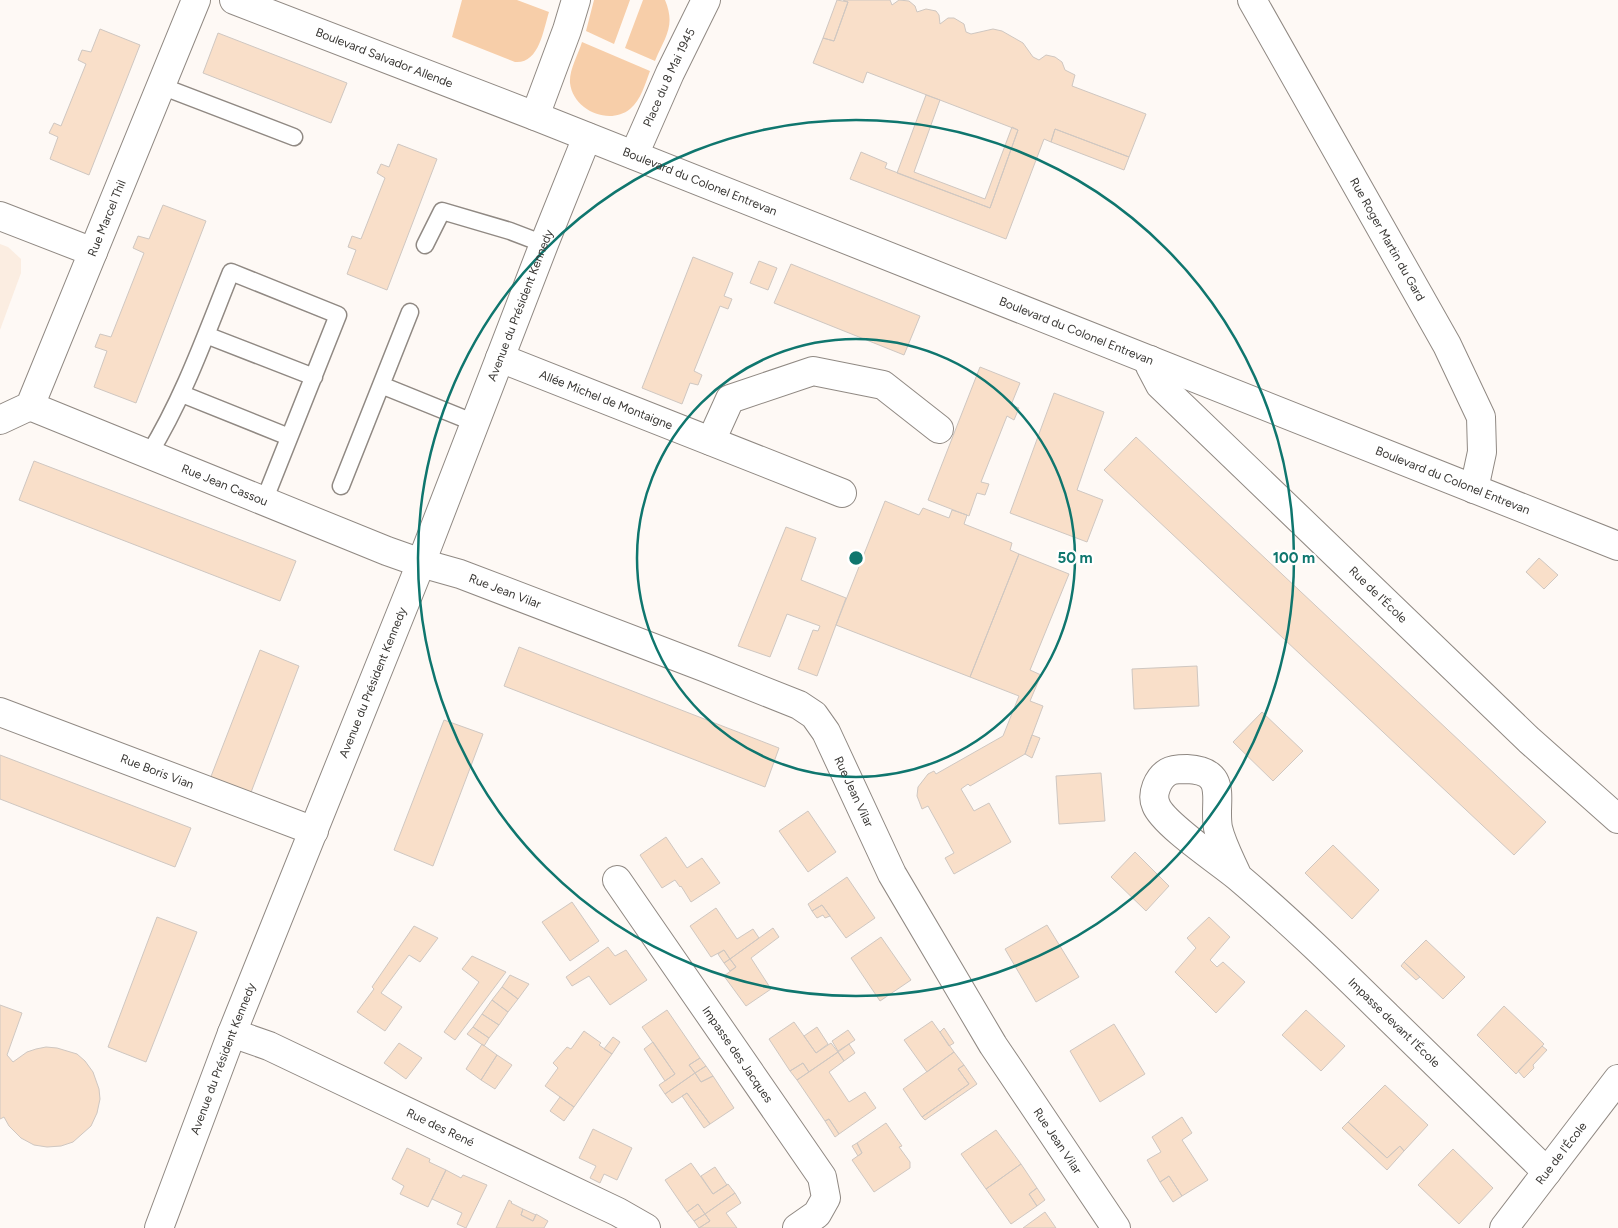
<svg xmlns="http://www.w3.org/2000/svg" width="1618" height="1228" viewBox="0 0 1618 1228" font-family="Figtree,sans-serif">
	<rect width="100%" height="100%" fill="#fef9f5"/>
	<path fill="#fbede1" d="M0 244 8 247 21 259V273L0 330Z"/>
	<path fill="#f7cea9" d="M462 0H517L549 12C543 31 539 64 515 62L452 37Z
		M594 0H630L614 44 586 31Z
		M643 0H665C676 26 665 37 655 61L625 48Z
		M582 42 650 71C645 84 641 100 630 109 609 126 573 110 570 83 569 70 578 55 582 42Z"/>
	<path fill="#f9dfc9" stroke="#cfc7c1" d="M837 0 848 2 834 41 823 38Z
		M843 0H890L892 5 899 0 909 1 915 6 917 12 926 9 936 11 939 15 940 24 948 18H954L964 24 966 32 971 34 993 29 1002 31 1023 43 1033 57 1039 60 1046 55 1055 57 1062 62 1065 70 1075 75 1072 86 1146 114 1129 157 1055 129 1051 142 1044 139 1006 239 850 179 861 152 887 163 885 168 990 208 1018 130 867 72 863 83 813 63 823 38 834 41 848 2Z
		M100 29 140 45 89 175 50 159 58 137 49 133 54 123 61 126 86 64 78 60 82 50 91 52Z
		M218 33 347 83 331 123 203 73Z
		M926 95 940 100 914 172 985 199 1012 127 1018 130 990 208 897 173Z
		M1055 129 1129 157 1124 170 1051 142Z
		M398 144 437 159 387 290 347 274 356 250 348 247 352 236 361 239 385 178 377 173 381 164 389 167Z
		M163 205 206 221 136 403 94 387 107 351 95 347 100 334 111 337 144 253 133 248 138 236 149 239Z
		M693 257 733 273 724 296 732 299 728 309 720 306 694 371 702 375 698 385 690 383 682 404 642 388Z
		M759 261 777 268 768 290 750 283Z
		M791 264 920 316 904 355 774 303Z
		M980 367 1020 383 1011 405 1019 408 1014 420 1007 416 981 482 989 484 985 495 977 493 969 516 928 500Z
		M1054 393 1104 412 1077 490 1103 500 1087 542 1010 513Z
		M1136 437 1546 822 1514 855 1104 470Z
		M34 461 296 561 280 601 19 500Z
		M885 501 919 515 923 508 949 518 952 510 967 515 964 524 1012 543 1010 550 1019 554 970 677 836 625Z
		M786 527 816 538 801 580 846 598 817 676 798 669 813 630 818 631 820 626 787 614 770 657 738 646Z
		M1019 554 1069 574 1030 670 1041 675 1030 701 1043 706 1025 754 970 786 968 784 961 789 974 811 989 803 1011 842 954 874 945 858 954 853 928 806 922 809 917 796 918 787 928 774 934 771 936 774 1003 736 1019 696 970 677Z
		M1539 558 1558 575 1544 589 1526 572Z
		M519 647 779 748 765 787 504 686Z
		M260 650 299 666 250 795 210 779Z
		M1197 666 1199 706 1134 709 1132 669Z
		M1262 712 1303 751 1273 781 1233 742Z
		M444 720 483 734 433 866 394 850Z
		M1032 735 1040 738 1032 758 1025 754Z
		M0 755 191 828 175 867 0 799Z
		M1101 773 1105 821 1059 824 1056 776Z
		M808 811 836 852 808 872 779 831Z
		M666 837 687 868 702 858 720 883 691 902 681 886 680 887 675 880 662 888 640 855Z
		M1333 845 1379 890 1352 919 1305 873Z
		M1135 852 1169 886 1146 911 1111 877Z
		M847 877 875 918 846 938 822 905 812 911 808 904Z
		M572 902 599 941 570 961 542 922Z
		M822 905 830 916 825 918 823 915 817 918 812 911Z
		M716 908 737 939 753 929 759 938 730 959 724 950 711 957 690 926Z
		M157 917 197 932 146 1062 108 1047Z
		M1209 917 1230 937 1210 960 1217 967 1223 962 1245 982 1216 1013 1175 972 1196 948 1187 938Z
		M1047 925 1079 977 1036 1002 1005 949Z
		M414 926 438 938 420 962 409 955 381 993 402 1007 385 1031 357 1012 374 989 372 987Z
		M773 928 779 937 751 958 771 989 746 1006 724 976 736 967 730 959Z
		M881 937 911 980 880 1001 851 958Z
		M1426 940 1465 977 1443 999 1404 962Z
		M608 947 615 956 626 950 647 980 610 1005 589 976 572 986 566 977Z
		M724 950 730 959 724 963 718 954Z
		M472 956 506 972 455 1040 444 1032 479 982 462 969Z
		M730 959 736 967 730 971 724 963Z
		M1404 962 1420 977 1416 980 1401 966Z
		M510 975 529 984 518 999 502 987Z
		M502 987 518 999 508 1012 492 1000Z
		M492 1000 508 1012 499 1025 482 1014Z
		M0 1005 22 1013 7 1055 13 1062 27 1052 36 1049 46 1047 57 1048 77 1054 85 1061 93 1072 99 1089 100 1099 97 1113 91 1126 73 1142 61 1146 47 1147 34 1145 21 1138 9 1126 4 1117 0 1119Z
		M1504 1006 1544 1044 1516 1074 1477 1035Z
		M667 1010 700 1058 689 1065 695 1073 665 1094 659 1085 675 1074 642 1027Z
		M1306 1010 1345 1046 1321 1071 1282 1035Z
		M482 1014 499 1025 489 1038 473 1027Z
		M932 1021 954 1052 927 1072 904 1040Z
		M794 1022 816 1053 831 1043 838 1052 809 1072 803 1063 790 1071 769 1039Z
		M1114 1024 1145 1074 1100 1102 1070 1051Z
		M473 1027 489 1038 484 1046 467 1034Z
		M817 1027 828 1044 816 1053 804 1036Z
		M944 1028 954 1043 949 1046 940 1032Z
		M848 1030 855 1040 838 1051 832 1041Z
		M584 1031 601 1043 599 1045 612 1054 574 1107 545 1086 558 1068 553 1063 567 1047 571 1049Z
		M613 1037 620 1042 612 1054 604 1049Z
		M653 1042 675 1074 665 1081 644 1049Z
		M399 1043 422 1058 406 1079 384 1063Z
		M482 1044 497 1055 481 1080 466 1069Z
		M849 1044 855 1053 844 1061 838 1052Z
		M1542 1046 1547 1050 1533 1065 1534 1068 1524 1078 1518 1071Z
		M838 1052 844 1061 829 1072 849 1102 865 1092 876 1108 839 1134 829 1119 825 1121 797 1080Z
		M954 1052 964 1065 958 1069 969 1084 922 1117 903 1089Z
		M497 1055 512 1065 495 1089 481 1080Z
		M700 1058 706 1066 695 1073 689 1065Z
		M803 1063 809 1072 797 1080 790 1071Z
		M964 1065 977 1084 925 1120 922 1117 969 1084 958 1069Z
		M706 1066 713 1076 701 1082 695 1073Z
		M695 1073 701 1082 713 1076 734 1108 710 1124 687 1093 672 1103 665 1094Z
		M1385 1085 1428 1125 1404 1151 1400 1146 1387 1158 1348 1122Z
		M687 1093 710 1124 704 1128 682 1096Z
		M560 1097 574 1107 564 1121 550 1111Z
		M1182 1117 1192 1133 1182 1140 1208 1180 1182 1196 1169 1176 1160 1182 1147 1160 1161 1152 1152 1137Z
		M829 1119 839 1134 835 1137 825 1121Z
		M1348 1122 1387 1158 1400 1146 1404 1151 1387 1170 1342 1128Z
		M886 1123 902 1146 899 1147 910 1162V1168L874 1192 852 1160 862 1153 857 1143Z
		M593 1129 632 1148 617 1180 604 1174 600 1183 590 1178 596 1166 579 1158Z
		M996 1130 1021 1164 986 1189 961 1154Z
		M857 1143 862 1153 858 1156 852 1146Z
		M407 1148 430 1159 429 1162 446 1170 428 1207 400 1194 404 1186 392 1179Z
		M1453 1149 1493 1188 1459 1224 1418 1185Z
		M691 1163 713 1194 728 1184 735 1193 705 1214 698 1204 687 1212 665 1180Z
		M1021 1164 1037 1188 1029 1194 1037 1206 1011 1224 986 1189Z
		M715 1167 727 1185 713 1194 701 1176Z
		M446 1170 461 1178 463 1175 487 1185 466 1228 457 1224 462 1213 432 1199Z
		M1169 1176 1182 1196 1173 1202 1160 1182Z
		M1037 1188 1045 1200 1037 1206 1029 1194Z
		M735 1193 741 1203 726 1213 737 1228H699L710 1221 705 1214Z
		M509 1200 512 1202 511 1203 523 1209 521 1215 533 1221 536 1214 548 1221 544 1228H496Z
		M698 1204 705 1214 694 1221 687 1212Z
		M523 1209 536 1215 533 1221 521 1215Z
		M1045 1212 1056 1228H1023Z
		M705 1214 710 1221 699 1228 694 1221Z"/>
	<g fill="none" stroke-linecap="round" stroke-linejoin="round">
		<g stroke="#908983" stroke-width="19">
			<path id="service" d="M161 86 294 137
				M425 245 442 211 510 231 544 244
				M206 335 314 377
				M381 385 475 423
				M182 394 289 437
				M149 454C184 397 206 334 231 272L338 315 264 501
				M341 486 410 312"/>
		</g>
		<g stroke="#908983" stroke-width="30">
			<g id="minor">
				<path id="s1" d="M1252 0 1447 345 1481 417 1482 452 1474 489"/>
				<path d="M535 116 567 30 576 0"/>
				<path id="s2" d="M634 155 670 73 706 0"/>
				<path id="s3" d="M500 358 842 493"/>
				<path id="s4" d="M1150 360V366L1160 385 1529 740 1618 819"/>
				<path id="s5" d="M30 406 387 551 421 563 460 574 706 668 799 705 814 715 826 732 892 874 993 1045 1116 1228"/>
				<path id="s6" d="M0 420 30 406 196 0"/>
				<path d="M711 441 730 399 813 371 883 385 939 429"/>
				<path id="s7" d="M0 712 314 831"/>
				<path id="s8" d="M1238 877C1231 861 1222 845 1218 828 1213 801 1230 771 1187 769 1181 769 1173 769 1168 772 1158 778 1151 794 1156 805 1163 824 1220 862 1238 877 1290 921 1339 969 1387 1016 1441 1068 1494 1120 1547 1172"/>
				<path id="s9" d="M617 880 822 1177 826 1198 817 1214 797 1228"/>
				<path id="s10" d="M232 1033 269 1046 618 1212 646 1228"/>
				<path id="s11" d="M1504 1228 1618 1079"/>
			</g>
		</g>
		<g stroke="#908983" stroke-width="30">
			<g id="tertiary">
				<path id="s12" d="M234 0 535 116 1618 546"/>
				<path d="M0 216 93 252"/>
				<path id="s13" d="M159 1228 232 1033 421 563 544 244 587 137"/>
			</g>
		</g>
		<use href="#service" stroke="#fff" stroke-width="16"/>
		<use href="#minor" stroke="#fff" stroke-width="28"/>
		<use href="#tertiary" stroke="#fff" stroke-width="28"/>
	</g>
	<g fill="none" stroke="#0f766e" stroke-width="2.5">
		<circle cx="856" cy="558" r="219"/>
		<circle cx="856" cy="558" r="438"/>
	</g>
	<g text-anchor="middle" dominant-baseline="central" stroke-width="4.5" stroke-linejoin="round" paint-order="stroke">
		<g font-size="12" fill="#393734" stroke="#fff">
			<text stroke="none"><textPath href="#s12" startOffset="161">Boulevard Salvador Allende</textPath></text>
			<text stroke="none"><textPath href="#s2" startOffset="85">Place du 8 Mai 1945</textPath></text>
			<text stroke="none"><textPath href="#s12" startOffset="500">Boulevard du Colonel Entrevan</textPath></text>
			<text stroke="none"><textPath href="#s6" startOffset="236">Rue Marcel Thil</textPath></text>
			<text stroke="none"><textPath href="#s1" startOffset="275">Rue Roger Martin du Gard</textPath></text>
			<text stroke="none"><textPath href="#s13" startOffset="991">Avenue du Président Kennedy</textPath></text>
			<text stroke="none"><textPath href="#s12" startOffset="905">Boulevard du Colonel Entrevan</textPath></text>
			<text stroke="none"><textPath href="#s3" startOffset="114">Allée Michel de Montaigne</textPath></text>
			<text stroke="none"><textPath href="#s12" startOffset="1310">Boulevard du Colonel Entrevan</textPath></text>
			<text stroke="none"><textPath href="#s5" startOffset="210">Rue Jean Cassou</textPath></text>
			<text stroke="none"><textPath href="#s5" startOffset="510">Rue Jean Vilar</textPath></text>
			<text stroke="none"><textPath href="#s4" startOffset="330">Rue de l'École</textPath></text>
			<text stroke="none"><textPath href="#s13" startOffset="586">Avenue du Président Kennedy</textPath></text>
			<text stroke="none"><textPath href="#s7" startOffset="168">Rue Boris Vian</textPath></text>
			<text stroke="none"><textPath href="#s5" startOffset="930">Rue Jean Vilar</textPath></text>
			<text stroke="none"><textPath href="#s8" startOffset="512">Impasse devant l'École</textPath></text>
			<text stroke="none"><textPath href="#s9" startOffset="212">Impasse des Jacques</textPath></text>
			<text stroke="none"><textPath href="#s13" startOffset="181">Avenue du Président Kennedy</textPath></text>
			<text stroke="none"><textPath href="#s10" startOffset="229">Rue des René</textPath></text>
			<text stroke="none"><textPath href="#s5" startOffset="1335">Rue Jean Vilar</textPath></text>
			<text stroke="none"><textPath href="#s11" startOffset="94">Rue de l'École</textPath></text>
		</g>
	</g>
	<circle cx="856" cy="558" r="8" fill="#0f766e" stroke="#fff" stroke-width="2.5"/>
	<g font-size="15" text-anchor="middle" font-weight="bold" fill="#0f766e" stroke="#fff" stroke-width="4.5" stroke-linejoin="round" paint-order="stroke">
		<text x="1075" y="563">50 m</text>
		<text x="1294" y="563">100 m</text>
	</g>
</svg>
